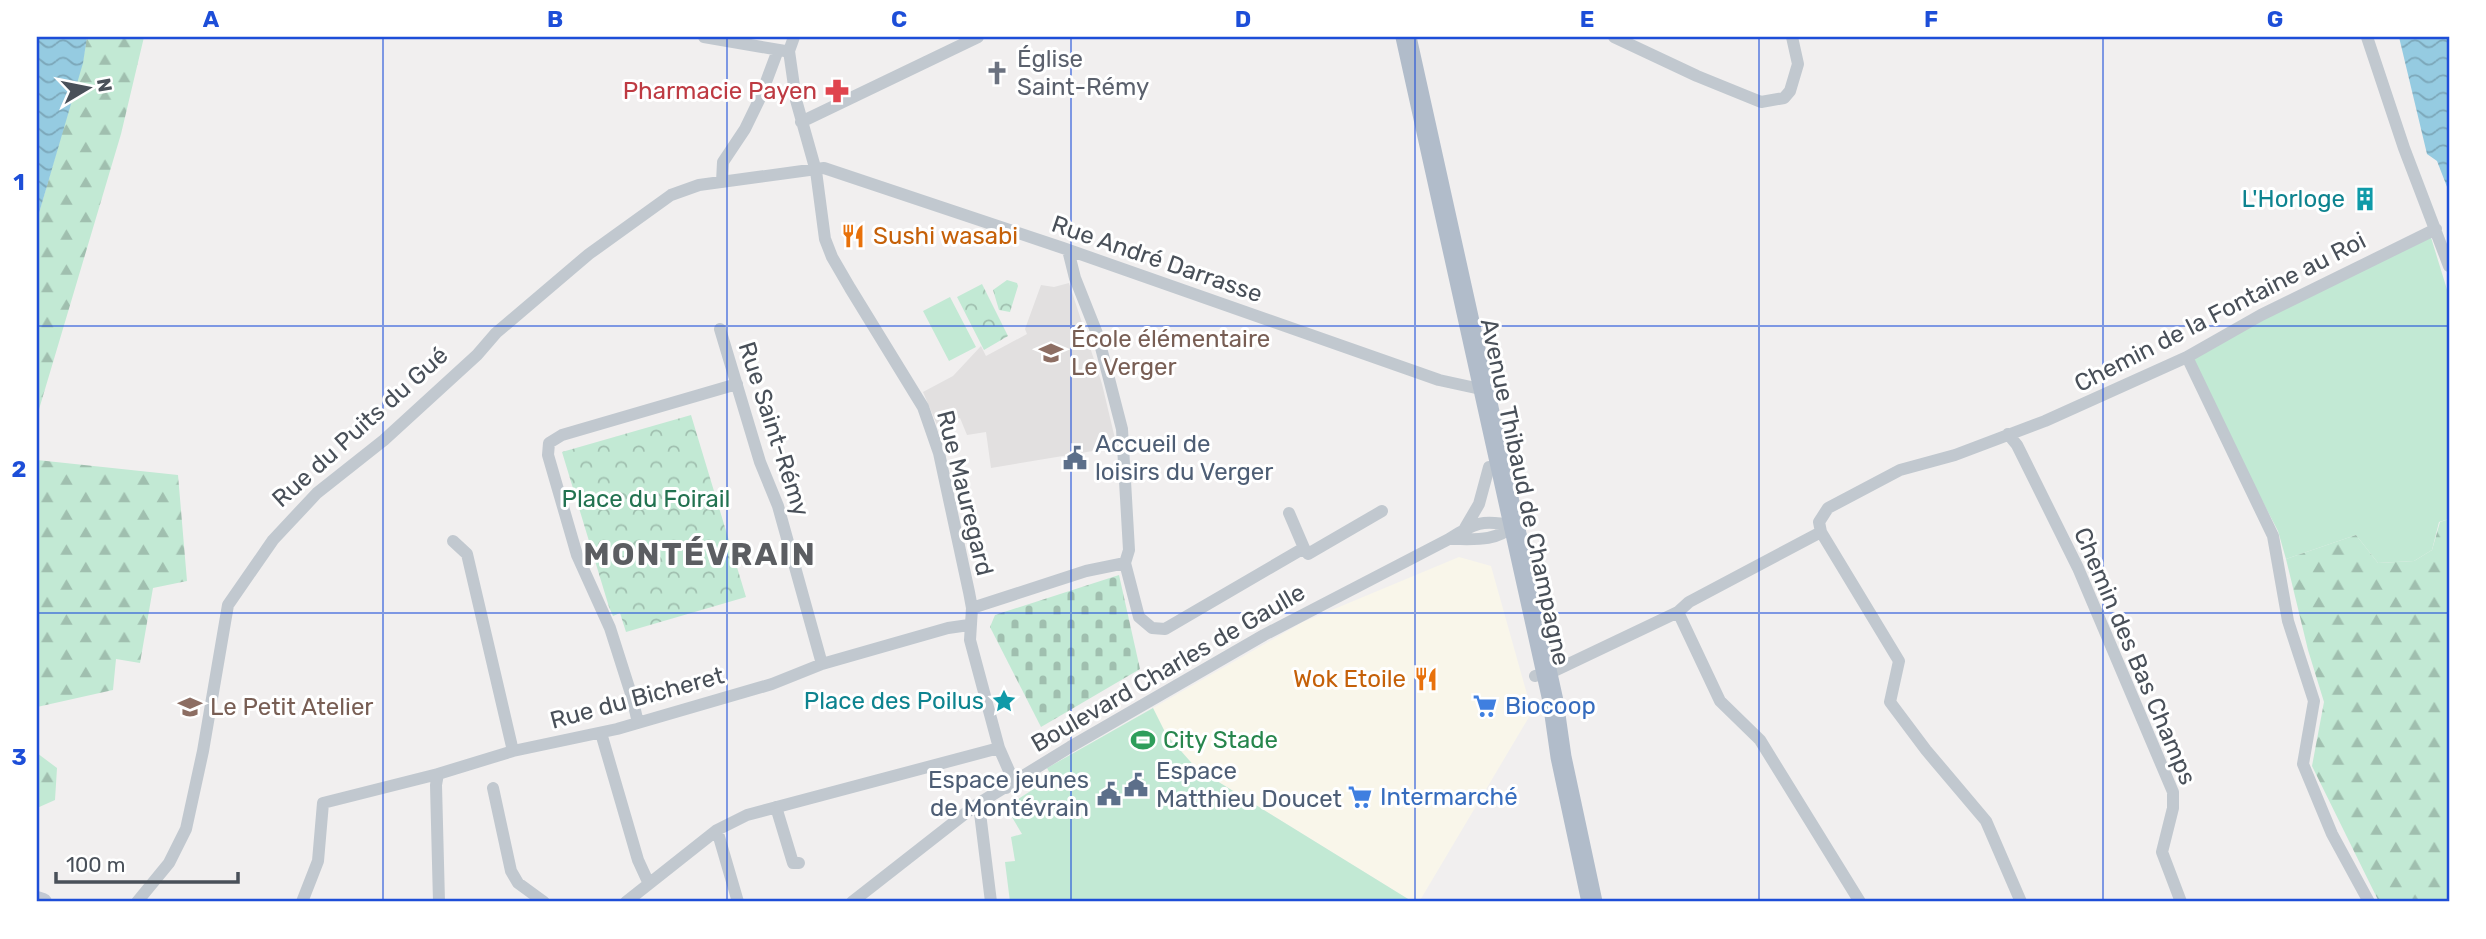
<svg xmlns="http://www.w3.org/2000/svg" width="2486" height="939" viewBox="0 0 2486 939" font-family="Rubik,sans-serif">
	<defs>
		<pattern id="forest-firs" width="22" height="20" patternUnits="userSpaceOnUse" patternTransform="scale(1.75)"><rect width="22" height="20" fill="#c2e9d4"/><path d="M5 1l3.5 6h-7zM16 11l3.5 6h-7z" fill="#a0bfaf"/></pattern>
		<pattern id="cemetery-stones" width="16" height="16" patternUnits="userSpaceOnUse" patternTransform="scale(1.75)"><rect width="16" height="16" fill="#c2e9d4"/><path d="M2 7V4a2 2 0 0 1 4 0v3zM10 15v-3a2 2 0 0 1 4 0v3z" fill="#a0bfaf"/></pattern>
		<pattern id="park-crowns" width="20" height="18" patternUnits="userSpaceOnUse" patternTransform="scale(1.75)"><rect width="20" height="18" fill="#c2e9d4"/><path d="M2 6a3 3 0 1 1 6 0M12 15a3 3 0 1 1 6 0" fill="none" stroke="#a0bfaf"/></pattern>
		<pattern id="water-waves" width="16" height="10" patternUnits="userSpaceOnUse" patternTransform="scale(1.75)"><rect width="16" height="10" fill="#95cbe1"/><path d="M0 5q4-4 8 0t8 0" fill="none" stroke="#7ca7b9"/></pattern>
	</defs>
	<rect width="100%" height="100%" fill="#f1efef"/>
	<path fill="#f9f6ea" d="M1459 557 1491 566 1532 712 1419 902H1413L1196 768 1166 734 1153 708 1303 622Z"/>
	<path fill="#e2e0e0" d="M1069 283 1102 384 1117 447 991 468 986 432 967 435 960 418 937 425 923 392 953 376 981 346 986 356 1027 334 1025 329 1041 285 1054 287Z"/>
	<path fill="#c2e9d4" d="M2429 231 2449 296V519L2439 522 2432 550 2414 561 2378 563 2356 535 2286 559 2278 531 2187 357Z
		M950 297 976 347 949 361 923 311Z
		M1153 708 1166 734 1196 768 1413 902H1010L1005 862 1015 861 1011 837 1022 834 1006 807 1052 777 1047 768Z"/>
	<path fill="url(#forest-firs)" d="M87 37H144L121 134 37 416V220L83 59Z
		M37 460 178 475 187 581 153 588 140 663 116 659 113 690 37 707Z
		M2449 519V902H2379L2312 766 2324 702 2308 650 2286 559 2356 535 2378 563 2414 561 2432 550 2440 522Z
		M37 753 57 768 55 800 37 808Z"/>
	<path fill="url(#cemetery-stones)" d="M1119 575 1140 669 1041 727 990 627 995 615Z"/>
	<path fill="url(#park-crowns)" d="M1007 280 1017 283 1018 286 1010 312 999 310 993 290Z
		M982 284 1008 336 984 350 957 297Z
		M691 415 746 597 626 632 620 613 613 616 609 607 562 452Z"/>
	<path fill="url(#water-waves)" d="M37 37H87L83 63 37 220Z
		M2399 37H2449V192L2437 161 2427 154Z"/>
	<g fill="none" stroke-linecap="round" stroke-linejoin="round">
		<path stroke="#c1c8cf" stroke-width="12" d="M704 37 785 51
			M794 37 789 51 796 100 816 171 825 239 832 257 850 288 923 407 939 453 969 592 972 608 970 640 999 748 1010 773 1006 788
			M1614 37 1697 76 1761 102 1784 98 1790 91 1798 64 1792 37
			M2367 37 2404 148 2449 266
			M801 122 978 37
			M722 182 723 162 745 129 760 98 778 50
			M1068 250 1075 278 1098 336 1122 429 1129 550 1125 563 1139 617 1152 628 1165 629 1304 548 1308 554 1382 511
			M720 329 760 462 778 506 822 664
			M2187 357 2273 536 2288 621 2314 701 2303 764 2332 834 2369 902
			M2008 434 2017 445 2078 568 2173 792V808L2162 852 2181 902
			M1289 513 1304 548
			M1465 528 1479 504 1489 467
			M1821 532 1899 661 1890 702 1926 750 1986 821 2021 902
			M1451 539C1474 539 1495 542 1513 526
			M453 541 467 554 513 751
			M972 608 1086 571 1125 563
			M1678 612 1720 701 1760 740 1860 902
			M1535 676 1554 671 1678 612 1689 602 1821 532 1819 522 1828 508 1900 470 1955 455 2045 421 2187 357 2261 315 2436 229
			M638 723 632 697 610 628 577 555 548 455 549 443 562 435 737 384
			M601 733 638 860 649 884
			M493 788 511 871 518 883 544 902
			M976 805 980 813 991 902
			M776 807 793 863H799
			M717 830 738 902
			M137 902 169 863 186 829 203 751 228 605 273 540 317 493 384 440 477 355 496 333 589 254 671 195 699 185 824 168 1063 248 1439 380 1485 390
			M302 902 318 861 323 803 438 774
			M439 902 436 785 438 774 513 751 617 729 772 684 822 664 948 628 969 625
			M626 902 717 830 747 815 999 748
			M852 902 976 805 1070 747 1264 635 1449 539C1474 523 1483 519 1513 526"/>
		<path stroke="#c1c8d3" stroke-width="18" d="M37 900 43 902"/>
		<path stroke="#b1bcca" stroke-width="21" d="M1406 37 1553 701 1561 757 1592 902"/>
	</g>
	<path fill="none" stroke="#1d4ed8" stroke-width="2" stroke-opacity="0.55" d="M383 37V902M727 37V902M1071 37V902M1415 37V902M1759 37V902M2103 37V902M37 326H2449M37 613H2449"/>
	<defs>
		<g id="church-bare" transform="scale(1.89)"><path d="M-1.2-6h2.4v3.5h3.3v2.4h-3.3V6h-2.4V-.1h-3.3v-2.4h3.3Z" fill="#6b7280" stroke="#fff" stroke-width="2.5" paint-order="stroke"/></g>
		<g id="pharmacy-bare" transform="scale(1.89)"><path d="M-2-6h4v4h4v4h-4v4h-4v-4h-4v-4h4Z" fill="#e0444e" stroke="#fff" stroke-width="2.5" paint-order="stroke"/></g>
		<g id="building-bare" transform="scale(1.89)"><path d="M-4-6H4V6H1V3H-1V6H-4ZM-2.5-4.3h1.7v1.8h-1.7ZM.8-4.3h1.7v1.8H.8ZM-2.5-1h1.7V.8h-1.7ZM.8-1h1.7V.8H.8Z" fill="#0f9aa8" stroke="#fff" stroke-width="2.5" paint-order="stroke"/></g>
		<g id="restaurant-bare" transform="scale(1.89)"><path d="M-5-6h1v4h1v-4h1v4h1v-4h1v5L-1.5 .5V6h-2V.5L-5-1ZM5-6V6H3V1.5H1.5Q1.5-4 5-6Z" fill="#e8710a" stroke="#fff" stroke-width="2.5" paint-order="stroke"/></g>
		<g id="school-bare" transform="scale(1.89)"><path d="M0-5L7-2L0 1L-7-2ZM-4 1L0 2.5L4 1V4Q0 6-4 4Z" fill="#8d6e63" stroke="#fff" stroke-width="2.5" paint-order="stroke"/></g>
		<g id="civic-bare" transform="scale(1.89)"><path d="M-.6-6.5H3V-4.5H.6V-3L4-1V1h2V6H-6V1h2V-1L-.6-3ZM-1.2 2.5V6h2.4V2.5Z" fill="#5c6f8a" stroke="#fff" stroke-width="2.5" paint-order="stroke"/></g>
		<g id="sight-bare" transform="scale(1.89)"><path d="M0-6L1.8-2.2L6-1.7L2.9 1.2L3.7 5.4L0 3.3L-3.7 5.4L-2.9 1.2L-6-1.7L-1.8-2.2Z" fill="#0f9aa8" stroke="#fff" stroke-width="2.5" paint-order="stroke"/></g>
		<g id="supermarket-bare" transform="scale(1.89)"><path d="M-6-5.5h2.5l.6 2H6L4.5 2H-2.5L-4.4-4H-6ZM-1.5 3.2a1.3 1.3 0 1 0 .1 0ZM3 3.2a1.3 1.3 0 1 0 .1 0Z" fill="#3f7fe0" stroke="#fff" stroke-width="2.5" paint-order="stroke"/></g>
		<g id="stadium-bare" transform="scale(1.89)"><path d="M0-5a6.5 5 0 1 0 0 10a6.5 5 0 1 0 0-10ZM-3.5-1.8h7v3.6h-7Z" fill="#2e9e5b" stroke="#fff" stroke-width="2.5" paint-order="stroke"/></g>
	</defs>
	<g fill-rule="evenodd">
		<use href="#church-bare" x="997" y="73"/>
		<use href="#pharmacy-bare" x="837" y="91"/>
		<use href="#building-bare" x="2365" y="199"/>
		<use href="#restaurant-bare" x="853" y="236"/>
		<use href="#school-bare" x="1051" y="353"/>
		<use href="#civic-bare" x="1075" y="458"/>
		<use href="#restaurant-bare" x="1426" y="679"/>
		<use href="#sight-bare" x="1004" y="701"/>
		<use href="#supermarket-bare" x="1485" y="706"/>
		<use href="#school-bare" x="190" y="707"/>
		<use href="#stadium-bare" x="1143" y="740"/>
		<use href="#civic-bare" x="1136" y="785"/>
		<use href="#civic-bare" x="1109" y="794"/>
		<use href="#supermarket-bare" x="1360" y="797"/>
	</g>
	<g text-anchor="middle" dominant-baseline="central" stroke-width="6" stroke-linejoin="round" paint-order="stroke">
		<g font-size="24" fill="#5b616d" stroke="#fff" text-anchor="start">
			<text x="1017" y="59">Église<tspan x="1017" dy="28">Saint-Rémy</tspan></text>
		</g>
		<g font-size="24" fill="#be3a42" stroke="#fff" text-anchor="end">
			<text x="817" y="91">Pharmacie Payen</text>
		</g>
		<g font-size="24" fill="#0d838f" stroke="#fff" text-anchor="end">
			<text x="2345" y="199">L'Horloge</text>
			<text x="984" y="701">Place des Poilus</text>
		</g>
		<g font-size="24" fill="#c56008" stroke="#fff" text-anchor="start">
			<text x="873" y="236">Sushi wasabi</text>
			<text x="1406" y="679" text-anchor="end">Wok Etoile</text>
		</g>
		<g font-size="24" fill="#495059" stroke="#fff">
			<text transform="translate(1157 259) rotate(19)">Rue André Darrasse</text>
			<text transform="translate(2220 312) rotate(-27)">Chemin de la Fontaine au Roi</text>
			<text transform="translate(360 427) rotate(-42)">Rue du Puits du Gué</text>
			<text transform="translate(774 429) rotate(72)">Rue Saint-Rémy</text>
			<text transform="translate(1525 492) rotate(78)">Avenue Thibaud de Champagne</text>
			<text transform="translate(965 493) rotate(76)">Rue Mauregard</text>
			<text transform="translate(2135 656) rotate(67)">Chemin des Bas Champs</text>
			<text transform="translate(1168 668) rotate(-30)">Boulevard Charles de Gaulle</text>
			<text transform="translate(637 698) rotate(-15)">Rue du Bicheret</text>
		</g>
		<g font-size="24" fill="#785e54" stroke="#fff" text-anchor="start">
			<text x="1071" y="339">École élémentaire<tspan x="1071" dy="28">Le Verger</tspan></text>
			<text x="210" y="707">Le Petit Atelier</text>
		</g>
		<g font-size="24" fill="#4e5e75" stroke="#fff" text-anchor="start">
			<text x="1095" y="444">Accueil de<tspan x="1095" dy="28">loisirs du Verger</tspan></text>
			<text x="1156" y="771">Espace<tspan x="1156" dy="28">Matthieu Doucet</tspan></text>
			<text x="1089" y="780" text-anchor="end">Espace jeunes<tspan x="1089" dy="28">de Montévrain</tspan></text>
		</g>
		<g font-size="24" fill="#227250" stroke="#fff">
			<text x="646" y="499">Place du Foirail</text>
		</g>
		<g font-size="24" fill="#366cbe" stroke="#fff" text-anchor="start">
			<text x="1505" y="706">Biocoop</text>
			<text x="1380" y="797">Intermarché</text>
		</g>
		<g font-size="24" fill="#27864d" stroke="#fff" text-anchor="start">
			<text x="1163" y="740">City Stade</text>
		</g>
		<g font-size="32" font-weight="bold" letter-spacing="2" fill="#5c5e62" stroke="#fff">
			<text x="700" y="554">MONTÉVRAIN</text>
		</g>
	</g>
	<rect width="2486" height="939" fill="none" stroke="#ffffff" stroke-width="77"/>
	<g transform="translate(88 88) rotate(80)" stroke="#ffffff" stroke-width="5" paint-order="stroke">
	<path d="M0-5L12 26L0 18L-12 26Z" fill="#495059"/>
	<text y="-10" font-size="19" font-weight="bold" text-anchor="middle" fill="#495059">N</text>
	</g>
	<path d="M56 872v10h182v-10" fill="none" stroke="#495059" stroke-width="3.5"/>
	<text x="66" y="872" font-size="21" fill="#495059" stroke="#ffffff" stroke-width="5" paint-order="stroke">100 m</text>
	<rect x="38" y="38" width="2410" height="862" fill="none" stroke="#1d4ed8" stroke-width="2.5"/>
	<g font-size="23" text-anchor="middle" font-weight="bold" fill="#1d4ed8">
		<text x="211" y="27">A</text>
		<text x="555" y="27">B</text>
		<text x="899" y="27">C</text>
		<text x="1243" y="27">D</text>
		<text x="1587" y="27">E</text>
		<text x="1931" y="27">F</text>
		<text x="2275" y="27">G</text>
		<text x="19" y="190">1</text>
		<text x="19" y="477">2</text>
		<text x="19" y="765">3</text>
	</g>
</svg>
